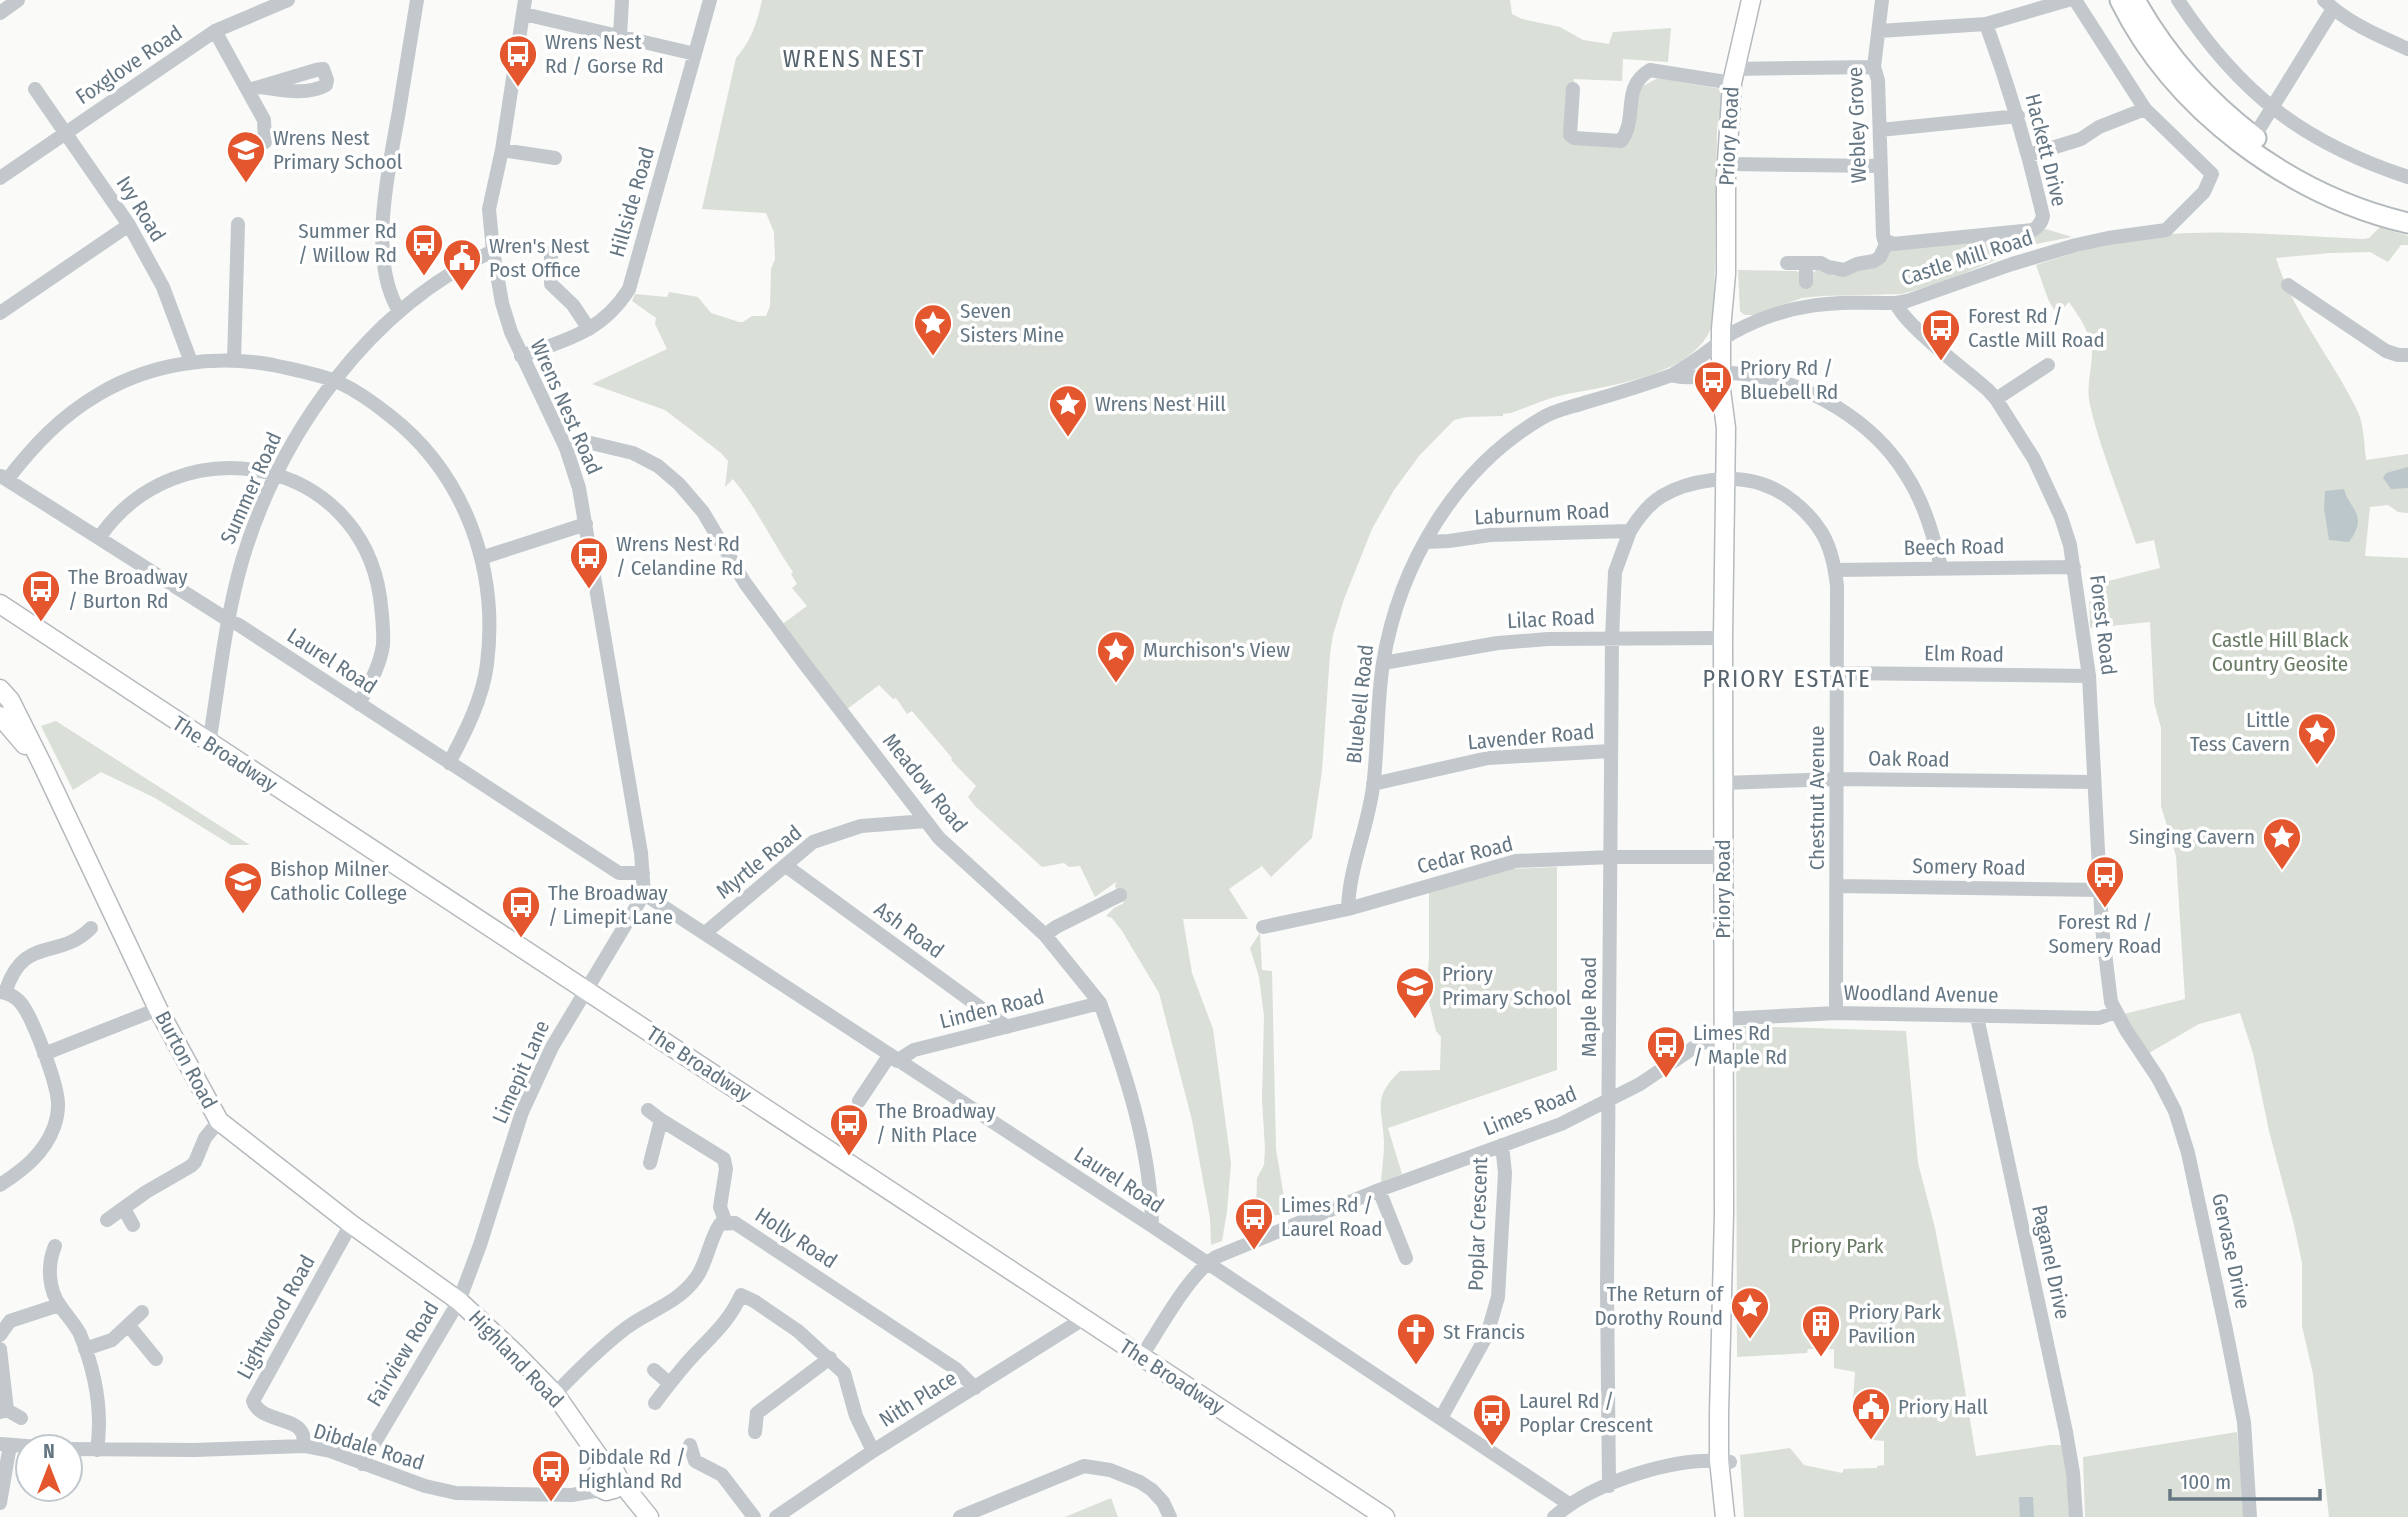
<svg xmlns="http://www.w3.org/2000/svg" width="2408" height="1517" viewBox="0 0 2408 1517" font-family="'Fira Sans Condensed',sans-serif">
	<rect width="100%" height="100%" fill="#fafaf8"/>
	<path fill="#dadfd7" d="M762 0H1510L1512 14 1522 19 1560 27 1583 40 1609 44 1613 32 1671 28 1668 62 1623 59 1622 81 1574 79 1569 129 1618 144 1639 88 1658 78 1721 89C1726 102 1718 116 1717 130L1714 319C1701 376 1610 385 1563 395 1545 399 1528 407 1511 413L1503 414V416L1467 417 1454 420 1419 456 1394 490 1372 529 1344 599 1333 635 1330 654 1322 771 1312 838 1271 877 1262 866 1229 889 1248 919H1183L1192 973 1213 1029 1231 1163 1227 1211 1222 1241 1211 1245 1210 1218 1192 1120 1159 993 1122 931 1112 918 1106 916 1114 908 1124 903 1115 886 1116 882 1095 897 1080 866 1069 867 1064 863 1042 867 976 807 968 797 976 786 951 760 952 758 912 711 907 714 896 698 893 699 879 685 846 710 781 625 807 606 792 588 797 584 791 574 793 572C772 542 757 508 733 479L725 487 728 461 721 453 665 410 592 384 667 349 655 324 656 318 632 301 635 294 667 297 669 292 698 297 711 313 739 322H743L752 316H766L770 306 771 269 775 259 774 232 766 213 702 209 736 58C751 41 757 23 762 0Z
		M2380 227 2408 236V245H2401L2388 262 2370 252 2330 253 2276 258C2293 314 2333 359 2358 412 2364 425 2364 445 2366 460L2408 454V513L2398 512 2388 505 2370 507 2365 556 2408 558V1517H2329L2313 1374 2302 1326V1263L2294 1225 2269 1131 2253 1053 2240 1013 2199 1024 2149 1053 2124 1014 2185 999 2176 856 2161 806V728L2154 702 2150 622 2090 628 2089 586 2160 568 2154 540 2136 544C2121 498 2101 452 2090 405 2086 388 2091 372 2092 356 2093 336 2080 318 2069 302L2057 315 2048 299 2036 265C2073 253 2111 241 2150 236 2220 228 2293 236 2363 239L2369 238Z
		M2046 229 2072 237 2020 247 2005 256 1944 282 1902 294 1822 296 1802 298 1754 315H1744L1740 311 1738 270 1796 271 1799 272 1803 283 1816 270 1822 269 1833 276H1847L1889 250 2026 236Z
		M56 721 250 845H231L155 798 101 772 73 790 41 726Z
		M1557 867V1070L1388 1128 1402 1174 1381 1182C1382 1169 1384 1155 1384 1143 1383 1108 1371 1099 1400 1071L1440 1070 1441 1037 1436 1031 1426 990 1429 959V890L1511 869Z
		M1260 933 1262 970 1272 971 1276 1149 1287 1215H1265L1256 1210 1257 1178 1264 1165 1265 1149 1262 1099 1264 1016 1259 977 1250 948Z
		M1743 1026 1906 1031 1918 1163 1935 1228 1956 1336 1976 1456 2050 1445H2063L2071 1517H1744L1740 1455 1790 1448 1804 1465 1842 1473 1844 1469 1877 1468V1466L1884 1465V1441L1873 1440V1436L1869 1435V1422L1861 1421V1414H1852L1855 1372 1834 1368V1349H1808L1807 1353 1737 1357 1736 1032Z
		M2237 1432 2245 1517H2085L2083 1457Z
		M1111 1498 1118 1517H1065Z"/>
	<path fill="#bbc7cb" d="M2408 467V488L2391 489 2383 478 2386 473Z
		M2344 489C2350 511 2369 514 2349 542L2329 540 2324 508 2325 491Z
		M2019 1497H2033L2034 1517H2020Z"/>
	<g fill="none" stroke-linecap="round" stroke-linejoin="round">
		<g stroke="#b5babe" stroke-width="21">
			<path id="major" d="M0 604 1385 1517
				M0 689 10 700 43 766 158 1009 219 1121 351 1224 459 1301 516 1354 555 1394 606 1467
				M0 716 25 745
				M620 1481 614 1489 606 1491 598 1487 595 1477 602 1468H613L620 1481 649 1517
				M1725 1517 1719 1460V1414L1724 1214 1723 638 1726 428 1721 390V329L1726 274V177L1732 83 1751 0"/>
		</g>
		<g stroke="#b4b9bd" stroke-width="23">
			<path id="highway" d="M2120 0C2174 110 2289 195 2408 223
				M2135 0C2165 54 2206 100 2256 138"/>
		</g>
		<path stroke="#c3c8cc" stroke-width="14" d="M1882 0 1874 67 1878 80 1883 235 1884 240 1893 244 2033 230C2039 226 2042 222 2043 216 2028 150 2009 87 1986 24
			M2178 0C2239 93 2302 142 2408 177
			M2324 0C2347 23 2379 36 2408 49
			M0 13 18 0
			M524 14 695 54
			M215 31 264 120 265 142
			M1879 31 1986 24 2068 0
			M620 35 622 0
			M1733 69 1874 67
			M35 89 129 225 163 287 191 362
			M1573 89 1570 135 1574 138 1621 141C1639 117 1620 88 1650 70L1732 83
			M249 90 316 70 323 69 327 80 326 85C307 96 281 90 260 87
			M1880 130 2018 116
			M2249 145 2333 9
			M502 150 555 158
			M2029 155 2081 139 2099 127 2145 109
			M1727 164 1879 166
			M0 178 215 31 288 0
			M551 253V284L573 305 589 329
			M1787 263H1821L1828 267 1844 270 1857 264 1874 261 1880 257 1887 242
			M1806 263V282
			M2288 285 2386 351 2398 355H2408
			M1896 303C1904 325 1968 372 1988 390L1996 399 2034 459 2061 517 2070 545 2089 676 2102 928 2111 1002 2126 1030 2158 1078 2175 1111 2188 1153 2226 1330 2244 1422 2250 1517
			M399 311C367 258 389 169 399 111 405 74 411 37 417 0
			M0 313 129 225
			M521 356C566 340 602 332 629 289L710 0
			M234 361 238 224
			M1672 375C1685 367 1697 360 1708 351 1717 345 1724 337 1734 332 1791 301 1834 302 1896 303L1907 301 2012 264 2076 245 2108 238 2166 230 2204 192 2212 174 2145 109 2075 0
			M1996 399 2048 365
			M566 448 591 443 633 453 658 466 679 484 703 512 745 583 804 663 939 838 1045 935 1100 1003C1126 1074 1151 1149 1152 1226
			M1 476 228 620 239 625 619 873H643
			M7 480C33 446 61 416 99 394 151 363 215 354 273 365 295 370 319 374 340 383 357 391 374 403 389 415 465 474 499 569 487 664 483 698 465 733 449 763
			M99 538C177 423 359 455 380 597 382 613 384 629 383 645 380 666 369 685 359 704
			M1426 542 1449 541 1490 535 1630 531C1638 518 1649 504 1662 496 1689 480 1732 474 1762 484 1784 491 1807 510 1820 530 1831 546 1835 568 1837 586L1836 1013
			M481 558 586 524
			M1835 570 2074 567
			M1383 663 1498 643 1548 639 1723 638
			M1838 673 2089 676
			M209 744C219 683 225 620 242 561 280 433 370 307 493 251
			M1723 783 1838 779 2094 782
			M1373 784 1488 758 1610 751
			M786 866 1007 1027
			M1838 886 2100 890
			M644 894 1152 1226 1569 1504
			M1348 909C1349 865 1370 824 1374 779 1378 741 1377 702 1383 663 1399 565 1455 469 1542 418 1555 410 1572 407 1587 402 1615 394 1644 385 1672 375 1691 381 1711 373 1730 373 1737 373 1744 374 1751 375 1811 384 1873 422 1905 473 1924 502 1933 534 1941 567
			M1263 927 1348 909 1516 861 1611 857H1723
			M705 933 813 842 861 826 926 821
			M1045 935 1056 927 1120 895
			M0 992C7 993 14 996 19 1001 32 1014 59 1087 58 1106 58 1113 56 1121 54 1127 44 1154 23 1170 0 1185
			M5 993C24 933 57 962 91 928
			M1977 1017 2066 1432 2073 1473 2076 1517
			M1725 1019 1836 1013 2099 1018 2116 1012
			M44 1054 158 1009
			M897 1061 914 1050 1100 1003
			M859 1101 889 1056
			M648 1110 661 1120
			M650 1163 661 1120 724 1159 726 1169 720 1207 726 1223
			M1379 1190 1406 1258
			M124 1209 133 1225
			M107 1220 146 1192 191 1166 195 1162 205 1138 219 1121
			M55 1246C47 1265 48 1290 61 1307 67 1316 75 1324 80 1334 95 1371 103 1410 97 1450
			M129 1326 156 1359
			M0 1335 10 1321 59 1305
			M0 1349 7 1410
			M85 1349 112 1340 142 1312
			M1141 1357C1160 1329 1188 1275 1216 1257L1379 1190 1561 1124 1640 1084 1699 1044 1725 1036
			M654 1370 669 1383
			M555 1394C577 1371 600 1348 626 1328 650 1310 677 1304 696 1278 707 1263 710 1238 720 1224L735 1223 956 1369 975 1388
			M655 1403C667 1387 679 1371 693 1356 712 1336 730 1320 741 1295L754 1301 798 1331 844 1373 856 1416 873 1451
			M0 1412 7 1410 21 1418
			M1441 1418 1487 1335 1498 1297 1505 1173 1502 1145
			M755 1432 757 1413 830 1358
			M1 1444 38 1447
			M690 1445 695 1461 722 1475 754 1517
			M304 1446C303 1442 304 1438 303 1435 297 1416 261 1423 253 1401L351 1224
			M70 1449 195 1450 304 1446 330 1451 425 1486 456 1493 572 1495 601 1490
			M362 1464 459 1301 480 1245 522 1112 552 1047 644 894 641 853 579 488 566 448 511 332 502 303 493 251 489 209 502 150 525 0
			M1609 1486 1607 1289 1612 638 1615 572 1630 531
			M0 1503 10 1445
			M776 1517 873 1451 1083 1319
			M960 1517 1084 1466 1110 1470 1140 1482 1152 1490 1163 1502 1170 1517
			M1554 1517C1594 1482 1677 1455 1730 1462"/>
		<use href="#major" stroke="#fff" stroke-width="18"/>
		<use href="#highway" stroke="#fff" stroke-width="19"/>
	</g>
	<defs>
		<g id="bus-pin" transform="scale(2.0125)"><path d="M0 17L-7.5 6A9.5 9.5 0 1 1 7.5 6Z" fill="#e4572e" stroke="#fff"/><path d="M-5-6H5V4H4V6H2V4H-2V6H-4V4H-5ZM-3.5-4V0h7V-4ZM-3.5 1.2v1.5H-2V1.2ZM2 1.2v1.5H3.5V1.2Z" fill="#fff"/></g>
		<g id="school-pin" transform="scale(2.0125)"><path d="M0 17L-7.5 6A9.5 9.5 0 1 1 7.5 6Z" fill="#e4572e" stroke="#fff"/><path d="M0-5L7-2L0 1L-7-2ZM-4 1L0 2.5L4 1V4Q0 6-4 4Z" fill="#fff"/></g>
		<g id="civic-pin" transform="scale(2.0125)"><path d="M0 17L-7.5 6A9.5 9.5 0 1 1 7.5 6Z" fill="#e4572e" stroke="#fff"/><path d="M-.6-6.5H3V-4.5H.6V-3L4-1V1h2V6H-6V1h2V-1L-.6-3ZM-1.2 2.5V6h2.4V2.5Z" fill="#fff"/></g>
		<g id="sight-pin" transform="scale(2.0125)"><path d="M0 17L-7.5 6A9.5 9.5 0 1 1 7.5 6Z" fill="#e4572e" stroke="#fff"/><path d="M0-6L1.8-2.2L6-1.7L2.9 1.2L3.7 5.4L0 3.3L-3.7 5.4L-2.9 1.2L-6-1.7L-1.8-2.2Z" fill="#fff"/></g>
		<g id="building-pin" transform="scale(2.0125)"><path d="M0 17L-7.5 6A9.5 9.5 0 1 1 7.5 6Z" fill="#e4572e" stroke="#fff"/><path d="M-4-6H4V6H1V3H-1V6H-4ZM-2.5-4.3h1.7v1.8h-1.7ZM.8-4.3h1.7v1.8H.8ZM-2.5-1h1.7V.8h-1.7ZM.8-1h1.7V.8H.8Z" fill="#fff"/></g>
		<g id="church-pin" transform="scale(2.0125)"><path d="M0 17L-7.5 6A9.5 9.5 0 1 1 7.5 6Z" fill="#e4572e" stroke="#fff"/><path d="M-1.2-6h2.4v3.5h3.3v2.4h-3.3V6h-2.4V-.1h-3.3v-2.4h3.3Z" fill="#fff"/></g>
	</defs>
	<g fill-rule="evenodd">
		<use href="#bus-pin" x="518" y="54"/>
		<use href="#school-pin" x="246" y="150"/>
		<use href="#bus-pin" x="424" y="243"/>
		<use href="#civic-pin" x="462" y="258"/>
		<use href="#sight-pin" x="933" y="323"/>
		<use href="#bus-pin" x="1941" y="328"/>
		<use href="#bus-pin" x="1713" y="380"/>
		<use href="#sight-pin" x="1068" y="404"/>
		<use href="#bus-pin" x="589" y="556"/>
		<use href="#bus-pin" x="41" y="589"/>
		<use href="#sight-pin" x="1116" y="650"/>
		<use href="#sight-pin" x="2317" y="732"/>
		<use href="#sight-pin" x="2282" y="837"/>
		<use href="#bus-pin" x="2105" y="875"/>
		<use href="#school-pin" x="243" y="881"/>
		<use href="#bus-pin" x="521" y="905"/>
		<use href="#school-pin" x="1415" y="986"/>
		<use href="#bus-pin" x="1666" y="1045"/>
		<use href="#bus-pin" x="849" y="1123"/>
		<use href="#bus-pin" x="1254" y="1217"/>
		<use href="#sight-pin" x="1750" y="1306"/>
		<use href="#building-pin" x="1821" y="1324"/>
		<use href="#church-pin" x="1416" y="1332"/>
		<use href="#civic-pin" x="1871" y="1407"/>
		<use href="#bus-pin" x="1492" y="1413"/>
		<use href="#bus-pin" x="551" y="1469"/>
	</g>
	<g text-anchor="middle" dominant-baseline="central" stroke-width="7" stroke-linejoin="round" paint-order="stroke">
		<g font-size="21" fill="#657683" stroke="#fff" text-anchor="start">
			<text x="545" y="42">Wrens Nest<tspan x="545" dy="24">Rd / Gorse Rd</tspan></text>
			<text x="273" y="138">Wrens Nest<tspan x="273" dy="24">Primary School</tspan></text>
			<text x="397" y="231" text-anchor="end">Summer Rd<tspan x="397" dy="24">/ Willow Rd</tspan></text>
			<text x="489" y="246">Wren's Nest<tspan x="489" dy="24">Post Office</tspan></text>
			<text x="960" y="311">Seven<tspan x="960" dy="24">Sisters Mine</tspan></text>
			<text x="1968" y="316">Forest Rd /<tspan x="1968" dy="24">Castle Mill Road</tspan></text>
			<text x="1740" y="368">Priory Rd /<tspan x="1740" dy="24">Bluebell Rd</tspan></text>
			<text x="1095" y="404">Wrens Nest Hill</text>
			<text x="616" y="544">Wrens Nest Rd<tspan x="616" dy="24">/ Celandine Rd</tspan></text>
			<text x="68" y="577">The Broadway<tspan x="68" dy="24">/ Burton Rd</tspan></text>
			<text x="1143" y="650">Murchison's View</text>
			<text x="2290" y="720" text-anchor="end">Little<tspan x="2290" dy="24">Tess Cavern</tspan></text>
			<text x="2255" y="837" text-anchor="end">Singing Cavern</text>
			<text x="270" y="869">Bishop Milner<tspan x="270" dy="24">Catholic College</tspan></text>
			<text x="548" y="893">The Broadway<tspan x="548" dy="24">/ Limepit Lane</tspan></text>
			<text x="2105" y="922" text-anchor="middle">Forest Rd /<tspan x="2105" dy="24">Somery Road</tspan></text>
			<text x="1442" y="974">Priory<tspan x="1442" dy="24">Primary School</tspan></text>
			<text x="1693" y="1033">Limes Rd<tspan x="1693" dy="24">/ Maple Rd</tspan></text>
			<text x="876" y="1111">The Broadway<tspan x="876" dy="24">/ Nith Place</tspan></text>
			<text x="1281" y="1205">Limes Rd /<tspan x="1281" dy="24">Laurel Road</tspan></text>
			<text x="1723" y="1294" text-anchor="end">The Return of<tspan x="1723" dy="24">Dorothy Round</tspan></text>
			<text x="1848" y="1312">Priory Park<tspan x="1848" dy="24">Pavilion</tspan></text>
			<text x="1443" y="1332">St Francis</text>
			<text x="1519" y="1401">Laurel Rd /<tspan x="1519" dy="24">Poplar Crescent</tspan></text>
			<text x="1898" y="1407">Priory Hall</text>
			<text x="578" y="1457">Dibdale Rd /<tspan x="578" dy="24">Highland Rd</tspan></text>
		</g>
		<g font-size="21" fill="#657683" stroke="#fff">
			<text transform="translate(129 65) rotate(-34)">Foxglove Road</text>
			<text transform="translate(1857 125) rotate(-92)">Webley Grove</text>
			<text transform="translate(1729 136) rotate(-87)">Priory Road</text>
			<text transform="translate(2046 150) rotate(76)">Hackett Drive</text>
			<text transform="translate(632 202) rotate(-74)">Hillside Road</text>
			<text transform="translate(141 209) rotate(58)">Ivy Road</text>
			<text transform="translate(1967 258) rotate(-18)">Castle Mill Road</text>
			<text transform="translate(566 407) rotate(66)">Wrens Nest Road</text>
			<text transform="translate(251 488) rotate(-66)">Summer Road</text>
			<text transform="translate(1542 514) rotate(-3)">Laburnum Road</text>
			<text transform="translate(1954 547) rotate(-1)">Beech Road</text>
			<text transform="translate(1551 619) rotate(-3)">Lilac Road</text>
			<text transform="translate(2103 625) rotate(83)">Forest Road</text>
			<text transform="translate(1964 654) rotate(1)">Elm Road</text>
			<text transform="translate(332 661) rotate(33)">Laurel Road</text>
			<text transform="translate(1360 704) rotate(-84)">Bluebell Road</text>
			<text transform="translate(1531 737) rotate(-5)">Lavender Road</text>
			<text transform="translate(225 754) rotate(33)">The Broadway</text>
			<text transform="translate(1909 759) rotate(1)">Oak Road</text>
			<text transform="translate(925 783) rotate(51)">Meadow Road</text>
			<text transform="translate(1817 798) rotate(-90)">Chestnut Avenue</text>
			<text transform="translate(1465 855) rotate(-14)">Cedar Road</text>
			<text transform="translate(759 862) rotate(-39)">Myrtle Road</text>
			<text transform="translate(1969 867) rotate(1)">Somery Road</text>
			<text transform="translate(1723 889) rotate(-90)">Priory Road</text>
			<text transform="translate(909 930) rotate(36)">Ash Road</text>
			<text transform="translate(1921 994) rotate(1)">Woodland Avenue</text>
			<text transform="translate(1589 1007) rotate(-90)">Maple Road</text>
			<text transform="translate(992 1009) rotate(-14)">Linden Road</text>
			<text transform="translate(186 1060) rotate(62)">Burton Road</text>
			<text transform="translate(699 1064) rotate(33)">The Broadway</text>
			<text transform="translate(521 1072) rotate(-66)">Limepit Lane</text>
			<text transform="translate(1530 1111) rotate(-22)">Limes Road</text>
			<text transform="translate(1119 1180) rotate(33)">Laurel Road</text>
			<text transform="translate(1478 1224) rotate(-88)">Poplar Crescent</text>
			<text transform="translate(796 1238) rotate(33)">Holly Road</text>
			<text transform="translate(2231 1251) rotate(78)">Gervase Drive</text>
			<text transform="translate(2051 1262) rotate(78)">Paganel Drive</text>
			<text transform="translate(276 1317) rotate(-61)">Lightwood Road</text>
			<text transform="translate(403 1354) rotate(-59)">Fairview Road</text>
			<text transform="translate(516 1359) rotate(46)">Highland Road</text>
			<text transform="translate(1172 1377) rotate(33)">The Broadway</text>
			<text transform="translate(918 1399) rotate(-32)">Nith Place</text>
			<text transform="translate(369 1447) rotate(17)">Dibdale Road</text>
		</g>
		<g font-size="21" fill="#687a64" stroke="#fff">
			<text x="2280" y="640">Castle Hill Black<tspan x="2280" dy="24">Country Geosite</tspan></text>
			<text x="1837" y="1246">Priory Park</text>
		</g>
		<g font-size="24" letter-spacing="2" fill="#57646e" stroke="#fff">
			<text x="854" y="59">WRENS NEST</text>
			<text x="1787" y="679">PRIORY ESTATE</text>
		</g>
	</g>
	<g transform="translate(49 1468)"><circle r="33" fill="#ffffff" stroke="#c1c8cd" stroke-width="2"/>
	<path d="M0-5L12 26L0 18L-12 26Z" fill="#e4572e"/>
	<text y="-10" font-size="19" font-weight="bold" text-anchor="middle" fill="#657683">N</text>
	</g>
	<path d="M2170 1489v10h150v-10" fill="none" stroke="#657683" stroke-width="3.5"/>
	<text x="2180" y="1489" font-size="21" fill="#657683" stroke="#ffffff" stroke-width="5" paint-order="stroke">100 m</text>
</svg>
